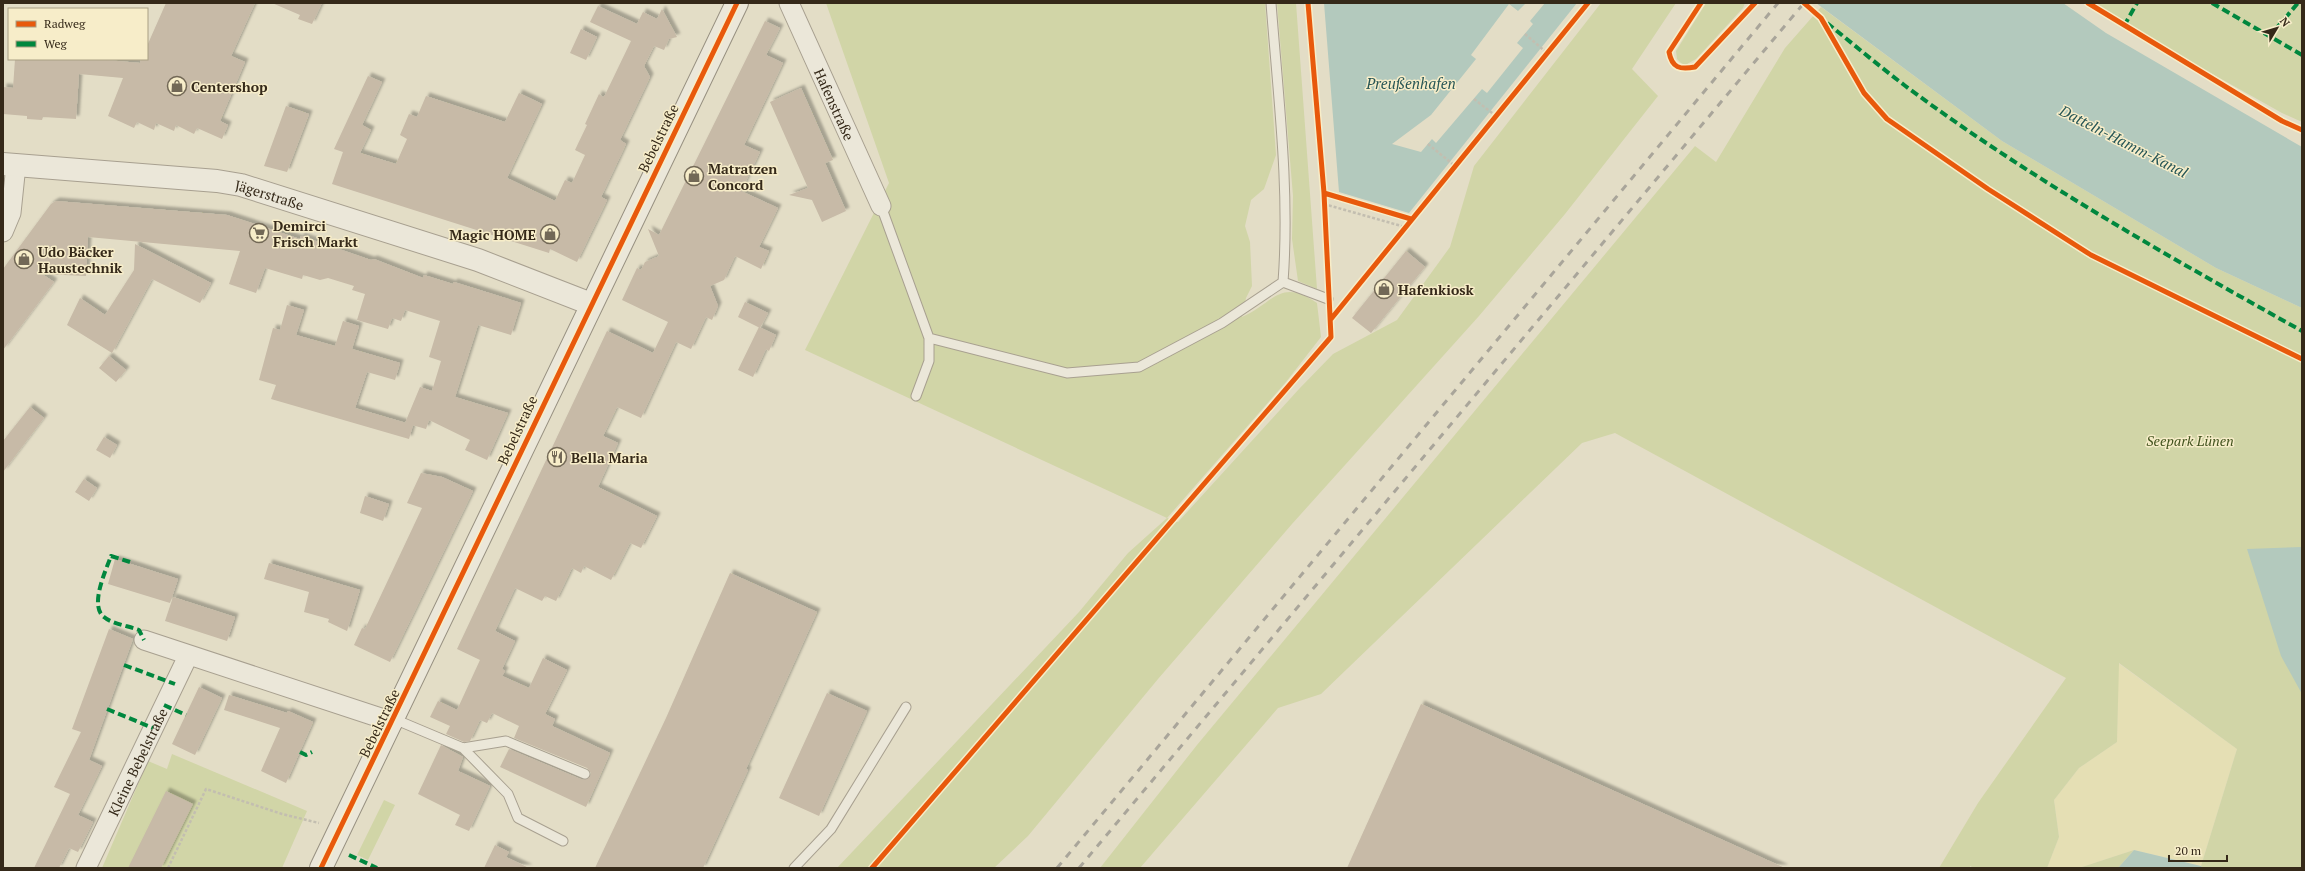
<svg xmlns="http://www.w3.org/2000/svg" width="2305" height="871" viewBox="0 0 2305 871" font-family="'PT Serif',serif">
	<defs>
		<filter id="shadow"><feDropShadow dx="3.5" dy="-3.5" stdDeviation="1" flood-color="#0004"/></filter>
	</defs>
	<rect width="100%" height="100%" fill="#e3ddc6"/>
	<path fill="#e5dfb4" d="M2118 663 2237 749 2201 866 2134 850 2079 868H2047L2059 837 2054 800 2079 768 2117 742Z"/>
	<path fill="#d1d5a7" d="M826 3H1265L1276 155 1264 189 1251 200 1245 226 1250 242 1252 286 1246 298 1242 317C1274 303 1280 277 1317 303L1321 337 1286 382 1167 518 1178 522 1299 389 1333 354 1397 320 1450 247 1474 166 1601 3H1676L1632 69 1658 96 1565 214 1479 316 1292 524 1158 679 1028 836 994 868H837L1079 612 1128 553 1167 518 805 350 889 183Z
		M1277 3H1296L1317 289 1298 281 1292 239 1293 196Z
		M1706 3H1745L1743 8 1696 59 1687 64H1682L1677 59 1676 51Z
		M2096 3H2302V122L2282 113 2132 29Z
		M1821 7 2002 141 2216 268 2302 308V868H2203L2201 866 2237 749 2119 663 2117 742 2079 768 2054 800 2059 837 2047 868H1974L1970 866V868H1939L1978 803 2066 678 1615 433 1582 443 1321 694 1278 708 1140 868H1100L1197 745 1695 146 1716 162 1785 48Z
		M172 754 307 811 282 868H102L148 761 167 769Z
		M384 800 395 805 368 860 357 855Z
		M2134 850 2118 868H2079Z"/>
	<path fill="#b3c9bd" d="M1324 3H1577L1409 213 1339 192Z
		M1816 3H2063L2106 33 2302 147V308L2216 268 2002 141Z
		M2302 547V694L2281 656 2247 549Z
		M2134 850 2201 866 2203 868H2118Z"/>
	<path fill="#e3ddc6" d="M1526 3H1545L1530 21 1533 24 1517 43 1523 48 1487 93 1482 89 1436 143 1432 139 1421 152 1392 144 1431 115 1476 59 1471 55 1509 4 1518 11Z"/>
	<path fill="#c7baa7" filter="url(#shadow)" d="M166 3H255L231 56 245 62 220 121 228 125 222 139 197 128 194 134 176 125 174 131 156 123 154 130 137 122 134 128 108 116 123 78 79 74 76 119 43 117 42 120 27 119V116L3 114V87L13 88 15 59H95L140 63 141 59H147V46Z
		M272 3H322L312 24 298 19 300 15Z
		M598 6 637 24 643 12 657 19 662 9 677 37 669 39 664 50 654 46 644 66 650 77 620 140 626 144 601 197 607 200 577 262 550 249 549 253 332 184 343 152 334 149 368 76 382 82 362 125 371 130 360 153 396 164 407 139 400 135 409 114 417 117 426 96 505 122 519 93 542 104 507 178 555 201 565 180 572 183 585 155 575 150 587 125 585 124 599 94 603 97 605 95 631 41 590 22Z
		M765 21 780 28 766 55 783 63 744 145 760 152 741 191 778 208 759 247 769 251 761 269 735 256 724 280 710 286 718 306 712 320 706 317 691 349 676 342 641 418 617 407 603 436 618 443 598 487 657 516 641 548 630 543 611 580 584 566 581 573 572 568 556 601 545 596 542 601 515 588 495 631 515 641 502 669 505 671 502 676 529 688 543 658 567 670 545 714 555 719 552 726 610 753 586 807 500 767 509 749 583 780 590 777 591 773 587 768 514 738 519 726 492 713 487 723 480 720 470 741 464 742 446 734 450 726 430 717 438 701 457 710 480 660 457 649 607 331 653 353 668 322 622 300 637 268 641 270 645 262 659 256 648 229 659 235Z
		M581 29 597 37 586 60 570 53Z
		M801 88 833 160 825 163 846 211 822 222 812 200 789 195 808 188 770 102Z
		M286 106 309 114 287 172 264 166Z
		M56 201 227 215 300 239 301 236 371 260 374 259 423 278 424 275 453 284 454 282 521 303 511 335 478 325 455 397 508 413 487 460 465 450 470 440 429 420 426 429 405 423 420 387 432 391 441 361 429 357 440 321 405 310 401 321 392 318 388 329 357 320 365 294 352 290 354 286 328 278 320 280 303 275 302 279 265 268 256 293 229 284 240 251 88 237 86 276 42 274 54 282 3 350V269L51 204Z
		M135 244 211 283 200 303 152 279 112 353 67 325 80 298 105 315 134 270Z
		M1406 251 1425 267 1371 333 1352 318Z
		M745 302 768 313 760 328 738 317Z
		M287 305 304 310 296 335 335 346 343 321 359 326 352 349 400 363 395 380 367 372 355 408 413 425 409 439 271 399 276 385 259 380 273 328 280 330Z
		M759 327 776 335 769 351 766 349 753 377 738 370Z
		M109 356 126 370 116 382 99 368Z
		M30 407 44 418 3 472V441Z
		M104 437 117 445 110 458 96 450Z
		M421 473 442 477 473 491 390 662 354 645 362 628 365 629 422 508 407 503Z
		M84 479 97 488 89 501 75 492Z
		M365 496 389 504 383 521 360 513Z
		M115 559 178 579 170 603 108 584Z
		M269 563 360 590 347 631 328 622 329 619 304 612 309 592 264 579Z
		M730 573 817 612 746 769 748 770 703 868H595L666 718Z
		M173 597 235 617 227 641 165 621Z
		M109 629 133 639 89 760 102 766 78 815 93 822 78 852 69 848 59 868H34L70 794 54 787 81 732 72 729Z
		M199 687 222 698 195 755 172 744Z
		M827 693 867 711 819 816 779 798Z
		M229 695 287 713 288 711 313 722 286 783 261 771 280 728 224 710Z
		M1421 704 1785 868H1347Z
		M441 745 463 757 458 771 490 786 469 831 455 825 460 815 418 794Z
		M166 791 193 804 161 868H128Z
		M495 845 509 852 506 857 529 868H484Z"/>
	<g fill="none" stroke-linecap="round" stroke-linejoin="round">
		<g stroke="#a8a090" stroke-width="11">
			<path id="service" d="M1271 3C1278 95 1290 189 1283 282
				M881 206 929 338 1067 373 1139 367 1222 323 1283 282 1328 299
				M916 396 929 361V338
				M394 719 463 748 506 741 585 774
				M463 748 508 794 518 818 563 841
				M794 868 831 829 906 707"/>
		</g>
		<g stroke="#a8a090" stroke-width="21">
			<g id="minor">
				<path id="s1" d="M789 3 881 206"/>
				<path d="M3 232 11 213 16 165"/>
				<path d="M144 640 393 722"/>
				<path id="s2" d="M86 868 188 656"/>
			</g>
		</g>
		<g stroke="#a8a090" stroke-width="24">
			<g id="tertiary">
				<path id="s3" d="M3 164 217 181 241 185 478 260 591 304"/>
			</g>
		</g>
		<g stroke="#979080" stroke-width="24">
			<path id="secondary" d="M321 868 737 3"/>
		</g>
		<path stroke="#c3beb0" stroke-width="2.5" stroke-dasharray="3 2" stroke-linecap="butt" d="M1525 34 1547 53
			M1474 99 1496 116
			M1428 144 1455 166
			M1324 204 1405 227
			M168 868 206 789 282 814 319 823"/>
		<use href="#service" stroke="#ebe7d9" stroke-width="9"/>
		<use href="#minor" stroke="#ebe7d9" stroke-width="19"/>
		<use href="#tertiary" stroke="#ebe7d9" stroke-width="22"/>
		<use href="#secondary" stroke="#ebe7d9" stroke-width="22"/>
		<path stroke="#a9a59a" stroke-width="3" stroke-dasharray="7 7" stroke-linecap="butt" d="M1057 868 1778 3
			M1079 868 1804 3"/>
		<path stroke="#00873e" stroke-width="4" stroke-dasharray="8 4" stroke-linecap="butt" d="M2212 3 2302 55
			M1827 23C1857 47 1887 73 1919 96 2038 183 2173 259 2302 331
			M2124 26 2137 3
			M2269 37 2298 3
			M130 562 111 556C106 570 89 606 104 617 112 624 129 626 139 630L144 640
			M124 665 175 684
			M164 705 186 715
			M107 709 153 728
			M300 752 306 755 312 752
			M349 855 377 868"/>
		<g stroke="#f7edc9" stroke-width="8">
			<path id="cycleway" d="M1701 3 1669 52C1672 68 1680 70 1695 67L1755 3
				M1804 3 1821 18 1864 93 1887 119 1988 189 2091 255 2302 359
				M2088 3 2282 121 2302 130
				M1324 193 1411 219
				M1331 319 1588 3
				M321 868 737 3
				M872 868 1331 337 1324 193 1308 3"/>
		</g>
		<use href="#cycleway" stroke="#e8590c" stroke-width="5"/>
	</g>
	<defs>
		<g id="shop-ring" transform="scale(1)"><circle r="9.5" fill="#f7edc9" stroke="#726856" stroke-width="1.5"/><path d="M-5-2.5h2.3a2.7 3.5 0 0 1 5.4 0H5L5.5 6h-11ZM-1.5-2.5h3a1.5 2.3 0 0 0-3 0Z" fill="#726856"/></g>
		<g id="supermarket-ring" transform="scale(1)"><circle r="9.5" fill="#f7edc9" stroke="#726856" stroke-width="1.5"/><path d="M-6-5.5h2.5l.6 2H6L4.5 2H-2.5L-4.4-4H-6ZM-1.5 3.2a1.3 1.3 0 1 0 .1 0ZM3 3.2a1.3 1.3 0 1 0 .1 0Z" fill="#726856"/></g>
		<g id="restaurant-ring" transform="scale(1)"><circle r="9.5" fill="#f7edc9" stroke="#726856" stroke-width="1.5"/><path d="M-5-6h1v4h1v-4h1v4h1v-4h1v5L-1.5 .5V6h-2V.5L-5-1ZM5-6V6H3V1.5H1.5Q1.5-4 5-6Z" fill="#726856"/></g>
	</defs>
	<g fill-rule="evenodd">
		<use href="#shop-ring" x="177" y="86"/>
		<use href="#shop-ring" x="694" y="176"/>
		<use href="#supermarket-ring" x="259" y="233"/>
		<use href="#shop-ring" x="550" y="234"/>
		<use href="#shop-ring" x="24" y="259"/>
		<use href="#shop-ring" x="1384" y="289"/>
		<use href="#restaurant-ring" x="557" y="457"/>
	</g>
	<g text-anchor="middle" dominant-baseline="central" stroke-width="3" stroke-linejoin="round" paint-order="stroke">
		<g font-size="14" font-weight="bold" fill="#352919" stroke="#f7edc9" text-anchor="start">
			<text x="191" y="86">Centershop</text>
			<text x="708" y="168">Matratzen<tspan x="708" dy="16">Concord</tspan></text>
			<text x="273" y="225">Demirci<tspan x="273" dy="16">Frisch Markt</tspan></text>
			<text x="536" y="234" text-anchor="end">Magic HOME</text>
			<text x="38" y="251">Udo Bäcker<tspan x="38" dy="16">Haustechnik</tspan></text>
			<text x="1398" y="289">Hafenkiosk</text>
			<text x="571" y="457">Bella Maria</text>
		</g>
		<g font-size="14" fill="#352919" stroke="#f7edc9">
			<text stroke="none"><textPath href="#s1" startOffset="111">Hafenstraße</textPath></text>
			<text transform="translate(658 138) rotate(-64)">Bebelstraße</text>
			<text stroke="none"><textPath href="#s3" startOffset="269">Jägerstraße</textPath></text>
			<text transform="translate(517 430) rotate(-65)">Bebelstraße</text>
			<text transform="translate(379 723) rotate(-64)">Bebelstraße</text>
			<text stroke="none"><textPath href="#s2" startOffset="118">Kleine Bebelstraße</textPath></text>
		</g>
		<g font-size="14" font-style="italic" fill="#42531e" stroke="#f7edc9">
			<text x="2190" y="440">Seepark Lünen</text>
		</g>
		<g font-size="15" font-style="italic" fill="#275656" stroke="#f7edc9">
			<text x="1411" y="83">Preußenhafen</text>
			<text transform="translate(2124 141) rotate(27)">Datteln-Hamm-Kanal</text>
		</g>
	</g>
	<rect width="2305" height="871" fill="none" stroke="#352919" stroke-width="8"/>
	<rect x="8" y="8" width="140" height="52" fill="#f7edc9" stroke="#a99f83"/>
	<rect x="16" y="21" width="20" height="6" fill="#e8590c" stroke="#a99f83"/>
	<text x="44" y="28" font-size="12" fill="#352919">Radweg</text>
	<rect x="16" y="41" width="20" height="6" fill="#00873e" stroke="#a99f83"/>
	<text x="44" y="48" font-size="12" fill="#352919">Weg</text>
	<g transform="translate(2277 28) rotate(52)" stroke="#f7edc9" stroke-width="3" paint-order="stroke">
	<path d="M0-3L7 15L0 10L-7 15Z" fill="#352919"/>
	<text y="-6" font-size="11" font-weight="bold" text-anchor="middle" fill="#352919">N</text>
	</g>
	<path d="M2169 855v6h58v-6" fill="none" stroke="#352919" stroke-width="2"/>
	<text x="2175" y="855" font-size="12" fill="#352919" stroke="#f7edc9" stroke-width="3" paint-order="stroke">20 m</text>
</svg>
